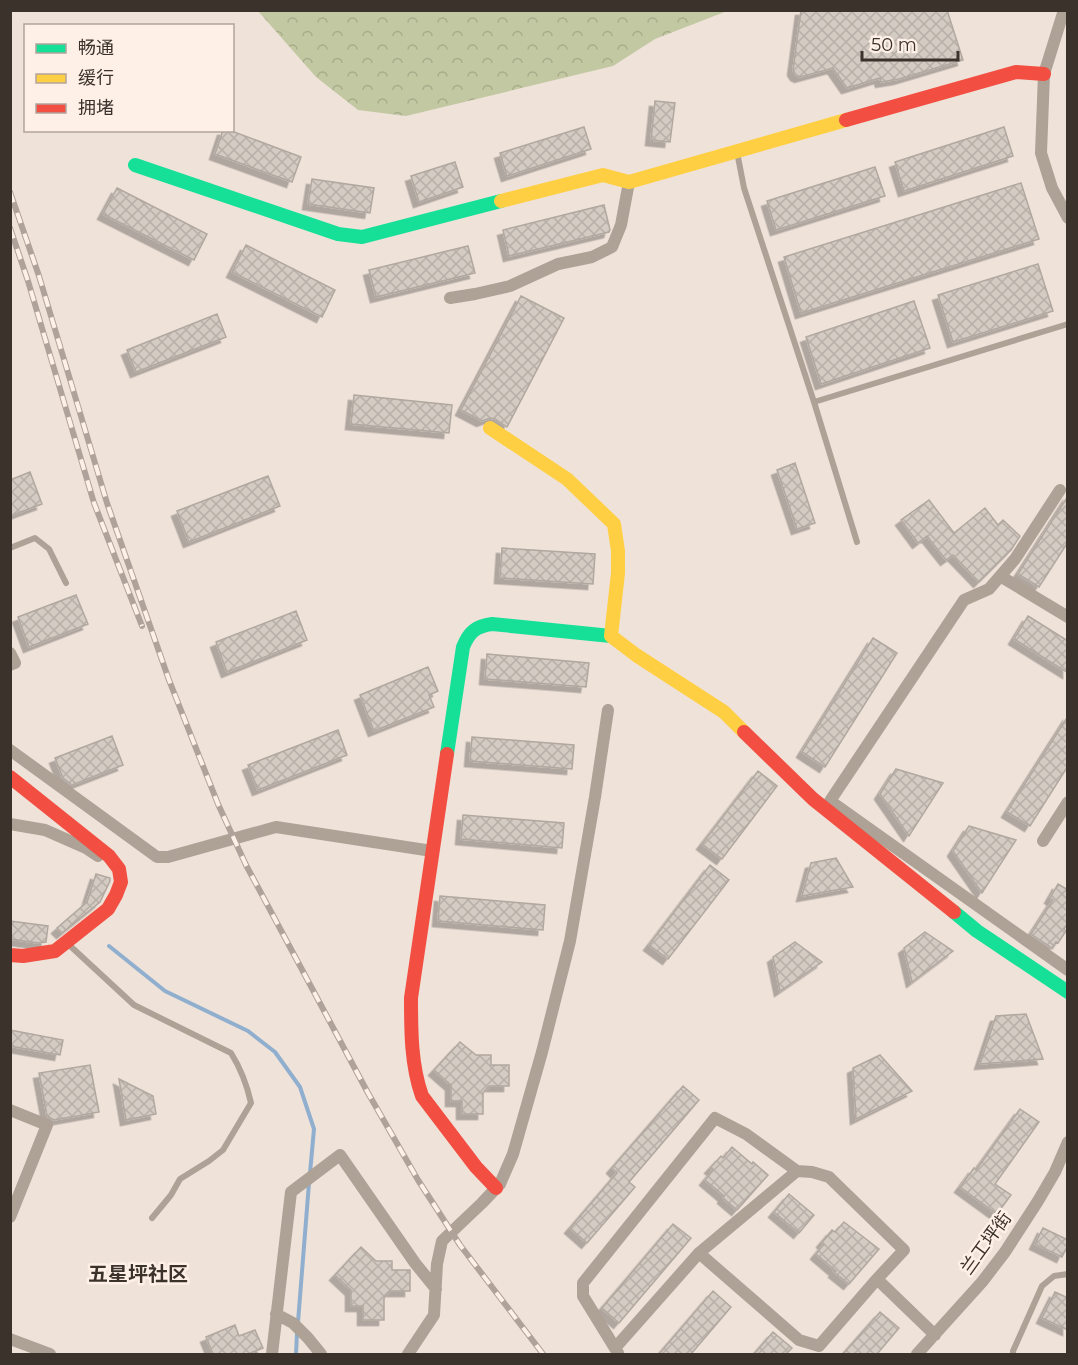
<svg xmlns="http://www.w3.org/2000/svg" width="1078" height="1365" viewBox="0 0 1078 1365" font-family="Montserrat,'Noto Sans SC',sans-serif">
	<defs>
		<pattern id="forest-crowns" width="20" height="18" patternUnits="userSpaceOnUse" patternTransform="scale(1.5)"><rect width="20" height="18" fill="#c2c8a1"/><path d="M2 6a3 3 0 1 1 6 0M12 15a3 3 0 1 1 6 0" fill="none" stroke="#a8ac8b"/></pattern>
		<pattern id="building-cross-hatch" width="8" height="8" patternUnits="userSpaceOnUse" patternTransform="scale(1.5)"><rect width="8" height="8" fill="#d4cbc3"/><path d="M0 0l8 8M0 8l8-8" fill="none" stroke="#b7afa8"/></pattern>
		<filter id="shadow"><feDropShadow dx="-5.5" dy="5.5" stdDeviation="0" flood-color="#0004"/></filter>
	</defs>
	<rect width="100%" height="100%" fill="#efe2d9"/>
	<path fill="url(#forest-crowns)" d="M258 11H727L655 39 613 66 406 116 358 110 316 77Z"/>
	<g fill="none" stroke-linecap="round" stroke-linejoin="round">
		<path stroke="#90afce" stroke-width="4" d="M109 946 165 991 248 1031 275 1052 300 1087 314 1129 310 1173
			M298 1322 309 1183
			M296 1354 297 1333"/>
	</g>
	<path fill="url(#building-cross-hatch)" stroke="#b1a8a0" stroke-width="1.5" filter="url(#shadow)" d="M801 10H947L963 60 899 79 881 82 880 78 847 88 833 68 800 77 796 75 793 70Z
		M655 101 675 103 670 142 651 140Z
		M584 127 591 149 507 176 500 153Z
		M1004 127 1013 156 904 191 895 162Z
		M223 130H229L301 157 292 182 215 154Z
		M455 162 463 187 419 202 411 176Z
		M875 167 885 196 776 230 767 201Z
		M312 179 374 188 370 213 308 204Z
		M1021 183 1039 239 801 313 784 257Z
		M117 188 207 234 194 260 103 214Z
		M604 205 610 230 609 232 509 256 503 230Z
		M246 245 335 290 322 317 232 272Z
		M468 246 475 273 376 297 369 270Z
		M1038 264 1053 311 953 342 938 295Z
		M521 296 564 318 507 427 495 419 490 418 482 421 461 410Z
		M914 301 930 348 821 384 806 337Z
		M217 314 226 337 136 372 127 350Z
		M354 395 452 405 449 433 351 424Z
		M795 463 815 523 797 529 777 470Z
		M30 472 42 504 10 516V480Z
		M268 476 280 506 189 542 177 511Z
		M1068 496V542L1039 587 1018 574Z
		M929 500 954 533 985 508 998 525 1003 520 1020 536 1011 550 979 582 953 555 946 560 927 536 918 543 901 520Z
		M502 548 595 554 593 584 500 578Z
		M76 595 88 624 29 647 18 617Z
		M296 611 307 640 227 672 216 642Z
		M1028 616 1068 641V673L1014 639Z
		M873 638 897 653 825 767 802 752Z
		M487 654 589 663 586 687 485 679Z
		M428 667 438 691 429 695 434 707 374 731 360 695Z
		M1068 716V766L1030 826 1007 812Z
		M338 730 347 755 258 790 248 765Z
		M112 736 123 765 72 785 63 778 55 758Z
		M472 737 574 745 572 769 470 761Z
		M896 769 943 783 909 836 880 794Z
		M758 771 777 786 722 859 702 844Z
		M463 815 564 823 562 848 461 839Z
		M969 826 1016 840 982 893 953 851Z
		M836 858 853 887 802 896 811 863Z
		M710 865 729 880 668 959 649 945Z
		M96 874 110 878V881L100 902 62 933 57 928 87 902Z
		M1058 884 1068 890V923L1064 929 1066 931 1058 943 1056 942 1052 948 1031 934 1053 900 1050 898Z
		M440 896 545 905 543 930 438 921Z
		M10 921 48 926 46 942 38 943 10 939Z
		M925 932 953 951 912 982 904 948Z
		M795 942 822 962 780 991 773 957Z
		M1026 1014 1043 1059 980 1064 996 1016Z
		M10 1030 63 1040 60 1055 10 1046Z
		M460 1042 476 1055H491V1065H509V1086H489L483 1093V1114H462V1101H451V1085L434 1070Z
		M880 1055 912 1091 856 1119 853 1068Z
		M90 1065 99 1112 54 1120 47 1116 39 1073Z
		M119 1079 153 1096 156 1114 126 1120Z
		M683 1086 699 1100 629 1182 635 1187 587 1243 570 1228 617 1173 612 1168Z
		M1020 1109 1039 1122 995 1184 1011 1195 997 1214 960 1187 974 1168 976 1170Z
		M732 1147 752 1164 753 1162 768 1175 737 1210 723 1198 724 1196 705 1180 713 1170 710 1168 721 1156 723 1158Z
		M789 1194 814 1215 799 1233 774 1212Z
		M844 1222 879 1249 849 1284 834 1272 836 1271 816 1254 824 1244 822 1242 832 1230 835 1232Z
		M673 1224 691 1238 619 1323 602 1308Z
		M1043 1228 1068 1240V1245L1062 1257 1035 1244Z
		M361 1247 376 1261H392V1270H410V1291H390L384 1298V1320H363V1306H351V1290L335 1275Z
		M713 1291 731 1307 691 1354H659Z
		M1055 1292 1068 1298V1330L1042 1318Z
		M880 1312 899 1328 877 1354H843Z
		M235 1325 239 1336 255 1330 263 1348 248 1354H213L206 1337Z
		M773 1332 792 1348 786 1354H754Z"/>
	<g fill="none" stroke-linecap="round" stroke-linejoin="round">
		<path stroke="#aea195" stroke-width="6" d="M737 152 744 188 814 402 857 542
			M814 402 1068 324
			M10 548 35 538 49 549 66 583
			M67 943 134 1005 231 1053C241 1069 247 1085 251 1103L223 1150 209 1161 180 1179 171 1195 152 1218
			M1013 1354V1351L1042 1286 1054 1276 1068 1274"/>
		<path stroke="#aea195" stroke-width="12" d="M1064 10 1044 74 1041 153 1052 188 1068 218
			M450 298 475 294 510 286 558 264 592 257 612 247 621 225 629 182
			M1060 490 1015 559 989 589 964 600 830 801 1068 970
			M1000 576 1068 617
			M10 653 15 663 10 665
			M10 750 157 857H168L276 827 432 851
			M10 824 45 830 86 848 98 856
			M1043 841 1068 802
			M10 1110 47 1125 10 1217
			M699 1253 799 1340 819 1346 877 1279 935 1335
			M276 1314 293 1323 308 1338 321 1354
			M10 1339 50 1354
			M615 1348 699 1253 797 1171 812 1172 829 1177 904 1250 877 1279
			M618 1353 583 1296V1283L715 1118 746 1134 797 1171
			M272 1354 291 1192 340 1155 415 1263 436 1289
			M408 1354 434 1315 437 1264 442 1241 482 1203 500 1184 513 1154 542 1052 570 941 595 797 608 710
			M917 1354 982 1282 1005 1252 1038 1201 1055 1172 1068 1142"/>
		<path stroke="#16e098" stroke-width="14" d="M135 165 338 234 362 237 501 201
			M447 754 463 647C469 632 476 626 492 624L611 636
			M954 912 977 931 1068 992"/>
		<path stroke="#ffcf43" stroke-width="14" d="M501 201 603 175 629 182 846 120
			M490 428 567 479 614 524 618 551V573L611 636 636 655 724 712 744 732"/>
		<path stroke="#f24e42" stroke-width="14" d="M846 120 1016 72 1044 74
			M744 732 813 799 954 912
			M447 754 411 998C411 1031 411 1065 422 1096L476 1167 496 1188
			M10 777 109 856 119 869 121 882 116 895 108 909 55 951 23 956 10 955"/>
		<g stroke="#aea29a" stroke-width="6">
			<path id="rail" d="M10 192 39 276 107 503 169 680 218 804 246 865 368 1093 418 1180 460 1245 543 1354
				M10 228 28 281 94 503 142 626"/>
		</g>
		<use href="#rail" stroke="#fef0e7" stroke-width="4" stroke-dasharray="11" stroke-linecap="butt"/>
	</g>
	<g text-anchor="middle" dominant-baseline="central" stroke-width="5" stroke-linejoin="round" paint-order="stroke">
		<g font-size="18" fill="#3b322c" stroke="#fef0e7">
			<text transform="translate(986 1243) rotate(-54)">兰工坪街</text>
		</g>
		<g font-size="20" font-weight="bold" fill="#3b322c" stroke="#fef0e7">
			<text x="138" y="1274">五星坪社区</text>
		</g>
	</g>
	<rect width="1078" height="1365" fill="none" stroke="#3b322c" stroke-width="24"/>
	<rect x="24" y="24" width="210" height="108" fill="#fef0e7" stroke="#b0a49c" stroke-width="1.5"/>
	<rect x="36" y="44" width="30" height="9" fill="#16e098" stroke="#b0a49c" stroke-width="1.5"/>
	<text x="78" y="54" font-size="18" fill="#3b322c">畅通</text>
	<rect x="36" y="74" width="30" height="9" fill="#ffcf43" stroke="#b0a49c" stroke-width="1.5"/>
	<text x="78" y="84" font-size="18" fill="#3b322c">缓行</text>
	<rect x="36" y="104" width="30" height="9" fill="#f24e42" stroke="#b0a49c" stroke-width="1.5"/>
	<text x="78" y="114" font-size="18" fill="#3b322c">拥堵</text>
	<path d="M862 51v9h96v-9" fill="none" stroke="#3b322c" stroke-width="3"/>
	<text x="871" y="51" font-size="18" fill="#3b322c" stroke="#fef0e7" stroke-width="4.5" paint-order="stroke">50 m</text>
</svg>
